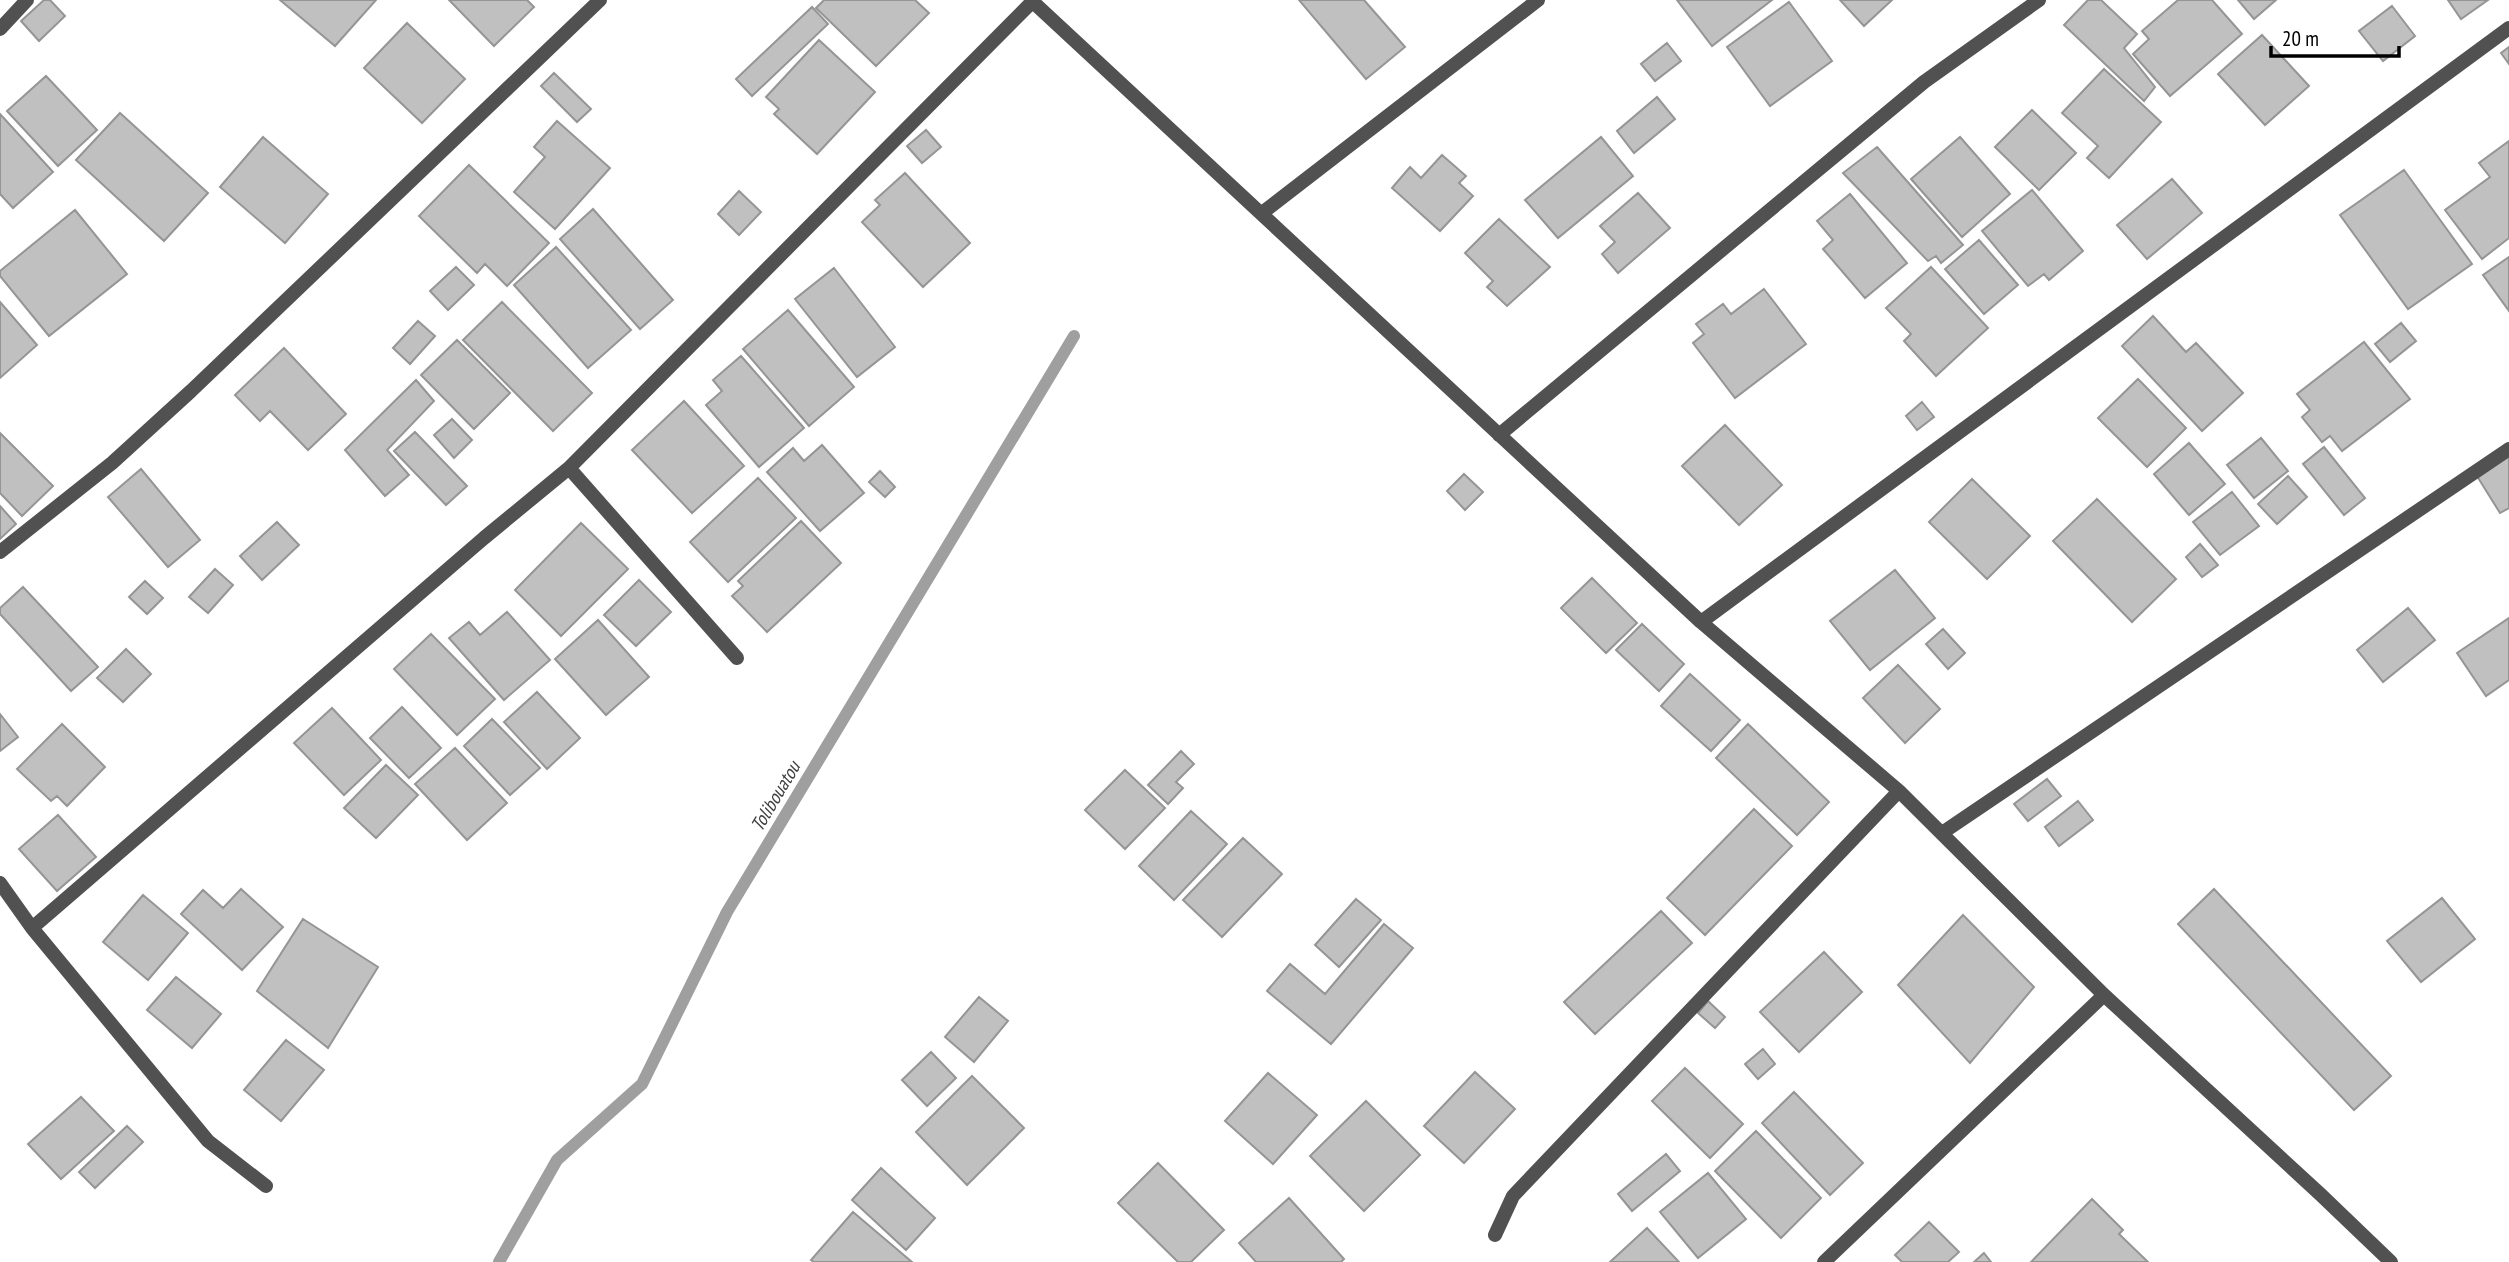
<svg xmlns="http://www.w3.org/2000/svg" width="2509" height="1262" viewBox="0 0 2509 1262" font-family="'PT Sans Narrow',sans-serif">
	<rect width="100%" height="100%" fill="#fff"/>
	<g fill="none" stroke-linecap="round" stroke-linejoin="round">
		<path stroke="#9f9f9f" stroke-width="12" d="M499 1262 557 1160 642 1084 727 912 1074 336"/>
	</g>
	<path fill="#c0c0c0" stroke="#959595" stroke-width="2" d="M44 0H50L65 16 39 41 21 21Z
		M280 0H376L335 46Z
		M449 0H527L534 7 494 46Z
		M824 0H915L929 13 876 66 816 8Z
		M1299 0H1364L1405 47 1366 79Z
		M1677 0H1772L1712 46Z
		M1840 0H1892L1864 26Z
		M2088 0H2101L2137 34 2124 48 2155 87 2144 101 2064 25Z
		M2178 0H2212L2242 34 2170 96 2133 54 2149 39 2142 31Z
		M2238 0H2276L2254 19Z
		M2448 0H2488L2461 19Z
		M1789 2 1832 61 1770 106 1727 47Z
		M2392 6 2415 36 2383 61 2359 31Z
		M812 7 828 24 752 96 736 79Z
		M407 23 465 79 422 123 364 68Z
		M2262 35 2309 86 2265 125 2218 74Z
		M819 40 875 92 817 154 774 114 779 109 766 97Z
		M1667 43 1681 61 1655 81 1641 64Z
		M2509 47V64L2501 53Z
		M2104 69 2161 122 2109 178 2087 158 2098 146 2062 113Z
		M554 73 591 109 577 122 541 86Z
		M46 76 97 130 58 166 7 111Z
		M1657 97 1675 119 1634 153 1617 131Z
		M2032 110 2076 153 2039 190 1995 147Z
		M120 113 208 193 164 241 76 160Z
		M0 114 53 172 13 208 0 194Z
		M557 121 610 168 555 229 514 192 545 157 534 147Z
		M926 130 941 147 922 163 907 146Z
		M263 137 328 194 285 243 220 187Z
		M1601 137 1633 176 1558 238 1525 200Z
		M1960 137 2010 194 1962 237 1911 179Z
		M2509 141V238L2482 259 2445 210 2490 177 2479 163Z
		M1877 147 1963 245 1941 263 1936 256 1928 261 1843 173Z
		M1442 155 1466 176 1459 183 1473 196 1440 231 1392 188 1410 167 1421 178Z
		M469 165 549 243 507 286 485 264 477 273 419 216Z
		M2404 170 2472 264 2408 309 2340 215Z
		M905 173 970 243 923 287 862 222 880 205 875 200Z
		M2172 179 2202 213 2147 259 2117 225Z
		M2032 190 2083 251 2049 280 2044 274 2028 286 1982 231Z
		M739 191 761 212 739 235 718 214Z
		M1638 193 1670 228 1618 273 1602 254 1615 242 1600 226Z
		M1850 194 1907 263 1865 298 1823 249 1833 240 1817 221Z
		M593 209 673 300 640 329 560 239Z
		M75 210 127 274 49 336 0 276V271Z
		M1499 219 1550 267 1507 306 1487 287 1493 281 1465 253Z
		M1979 240 2018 285 1984 314 1945 269Z
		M556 247 631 330 588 368 514 285Z
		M2509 257V311L2483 275Z
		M456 267 474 285 448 310 430 291Z
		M1931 267 1988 328 1936 376 1904 341 1911 334 1886 308Z
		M834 268 895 347 857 377 795 299Z
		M1764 289 1806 344 1735 398 1693 343 1704 334 1696 324 1723 304 1731 314Z
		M0 302 37 345 0 378Z
		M502 302 592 393 553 431 463 340Z
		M788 310 854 387 809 426 743 349Z
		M2153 316 2186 352 2196 343 2243 393 2202 431 2122 346Z
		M418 321 435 336 410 364 393 348Z
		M2401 323 2416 341 2390 362 2375 344Z
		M457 340 510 393 474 429 421 375Z
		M2364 342 2410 399 2342 451 2330 436 2322 442 2302 417 2310 410 2297 394Z
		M284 348 346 414 308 450 270 411 260 421 235 395Z
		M741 356 804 428 759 467 706 405 722 391 713 380Z
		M2138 379 2186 428 2147 467 2098 418Z
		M416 380 434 401 387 450 409 475 385 496 345 450Z
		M684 401 744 466 692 513 632 450Z
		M1922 402 1934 417 1917 430 1906 416Z
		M452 419 472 440 454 458 434 435Z
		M1725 425 1782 485 1739 525 1682 466Z
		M415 432 467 486 446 505 394 451Z
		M0 433 53 486 22 516 0 493Z
		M2261 438 2288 471 2254 498 2227 465Z
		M2189 443 2225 484 2189 515 2154 474Z
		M822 445 864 493 820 531 767 472 793 448 804 461Z
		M2324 447 2365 498 2344 515 2303 464Z
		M2509 456V508L2500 513 2477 476Z
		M141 469 200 540 168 567 108 497Z
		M880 471 895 487 885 497 869 482Z
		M1464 474 1483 492 1465 510 1447 491Z
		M2288 476 2307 497 2277 524 2258 504Z
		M758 478 796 518 728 582 690 542Z
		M1972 479 2030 536 1987 579 1929 522Z
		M2232 492 2259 526 2220 555 2193 522Z
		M2097 499 2176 579 2132 622 2053 541Z
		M0 506 16 524 0 539Z
		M801 521 841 563 767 632 732 596 743 586 738 581Z
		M277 522 299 545 262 580 240 556Z
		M581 523 628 569 561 636 515 590Z
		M2200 544 2218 565 2202 577 2186 557Z
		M215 569 233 585 208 613 189 597Z
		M1895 570 1935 618 1870 670 1830 621Z
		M1592 578 1637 623 1606 653 1561 608Z
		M639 580 671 612 636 646 604 615Z
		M145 581 163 598 147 614 129 597Z
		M23 587 98 667 71 691 0 614V608Z
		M2408 608 2435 640 2383 682 2357 650Z
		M507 612 550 660 504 700 449 638 469 622 480 635Z
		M2509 618V680L2486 696 2457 653Z
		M598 620 649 677 606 715 555 659Z
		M1642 624 1684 664 1659 691 1616 650Z
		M1943 629 1965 653 1948 669 1926 644Z
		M431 634 495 699 457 735 394 669Z
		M126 649 151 674 123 702 97 678Z
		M1898 665 1940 709 1905 743 1863 698Z
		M1690 674 1740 720 1711 751 1661 706Z
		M537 692 580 738 547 769 504 722Z
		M402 707 441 748 409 778 370 738Z
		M332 708 381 760 344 795 294 743Z
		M0 714 18 737 0 751Z
		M492 719 540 768 510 795 464 746Z
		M62 724 105 767 67 806 57 796 51 801 17 769Z
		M1748 724 1829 802 1797 835 1716 758Z
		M455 748 507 803 467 840 415 784Z
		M1181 751 1194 764 1176 782 1183 788 1168 804 1148 785Z
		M386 765 418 795 376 838 344 808Z
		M1125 770 1165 808 1125 849 1085 810Z
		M2047 779 2061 796 2028 821 2014 804Z
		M2078 801 2093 820 2059 846 2045 827Z
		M1754 809 1792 846 1705 935 1667 898Z
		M1191 811 1227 844 1174 900 1139 866Z
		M58 815 96 857 57 891 19 849Z
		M1243 838 1282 874 1222 937 1183 900Z
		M241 889 283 927 242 970 181 914 203 890 223 908Z
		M2214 889 2391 1076 2354 1110 2178 924Z
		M143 895 188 933 148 980 103 942Z
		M2442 898 2475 939 2421 982 2387 941Z
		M1356 899 1381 920 1339 967 1315 945Z
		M1661 911 1692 943 1595 1034 1564 1002Z
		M1963 915 2034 987 1970 1063 1898 985Z
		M303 919 378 967 328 1048 257 991Z
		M1384 924 1413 948 1331 1044 1267 991 1290 964 1325 994Z
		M1824 952 1862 992 1799 1052 1760 1012Z
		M176 977 221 1014 192 1048 147 1010Z
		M979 997 1008 1021 974 1062 945 1037Z
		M1708 1001 1725 1017 1715 1028 1698 1013Z
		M286 1040 324 1070 281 1121 244 1090Z
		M1763 1049 1775 1064 1758 1079 1745 1064Z
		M931 1052 956 1078 927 1106 902 1080Z
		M1685 1068 1743 1124 1710 1158 1652 1101Z
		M1475 1072 1515 1109 1464 1163 1424 1126Z
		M1268 1073 1317 1115 1273 1164 1225 1121Z
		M972 1076 1024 1128 967 1185 916 1132Z
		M1794 1092 1863 1163 1830 1195 1762 1123Z
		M81 1097 114 1131 61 1179 28 1144Z
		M1366 1101 1420 1155 1364 1211 1310 1156Z
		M127 1126 143 1142 95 1188 79 1172Z
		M1756 1131 1821 1198 1781 1238 1715 1171Z
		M1666 1154 1680 1171 1632 1211 1618 1194Z
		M1158 1163 1224 1230 1191 1262H1178L1118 1203Z
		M881 1168 935 1218 906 1250 852 1200Z
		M1708 1173 1746 1219 1698 1258 1660 1212Z
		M1289 1198 1344 1259 1341 1262H1256L1239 1243Z
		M2092 1199 2123 1230 2119 1234 2148 1262H2031Z
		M853 1212 912 1262H814L811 1260Z
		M1929 1222 1959 1252 1948 1262H1902L1895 1255Z
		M1647 1228 1679 1262H1610Z
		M1984 1253 1991 1262H1974Z"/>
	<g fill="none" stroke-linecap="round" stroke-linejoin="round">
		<path stroke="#515151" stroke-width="14" d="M1031 0 1701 622 1899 791 2104 995 2320 1194 2391 1262
			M0 29 27 0
			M1262 213 1538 0
			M1499 435 1924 82 2039 0
			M569 468 737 658
			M0 552 112 463 191 391 600 0
			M1701 622 2509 28
			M1942 833 2509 449
			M0 883 32 928 208 1141 266 1186
			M32 928 484 538 569 468 1034 0
			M1495 1235 1513 1196 1899 791
			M1824 1262 2104 995"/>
	</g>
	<g text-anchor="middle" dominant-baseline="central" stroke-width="5" stroke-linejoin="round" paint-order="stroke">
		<g font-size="19" font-style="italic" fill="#404040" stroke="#fff">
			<text transform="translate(775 796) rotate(-59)">Tolibouatou</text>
		</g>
	</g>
	<path d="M2271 46v10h128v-10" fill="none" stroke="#000000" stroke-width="3.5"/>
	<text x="2282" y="46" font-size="21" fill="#000000" stroke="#ffffff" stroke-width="5" paint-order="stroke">20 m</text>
</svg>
